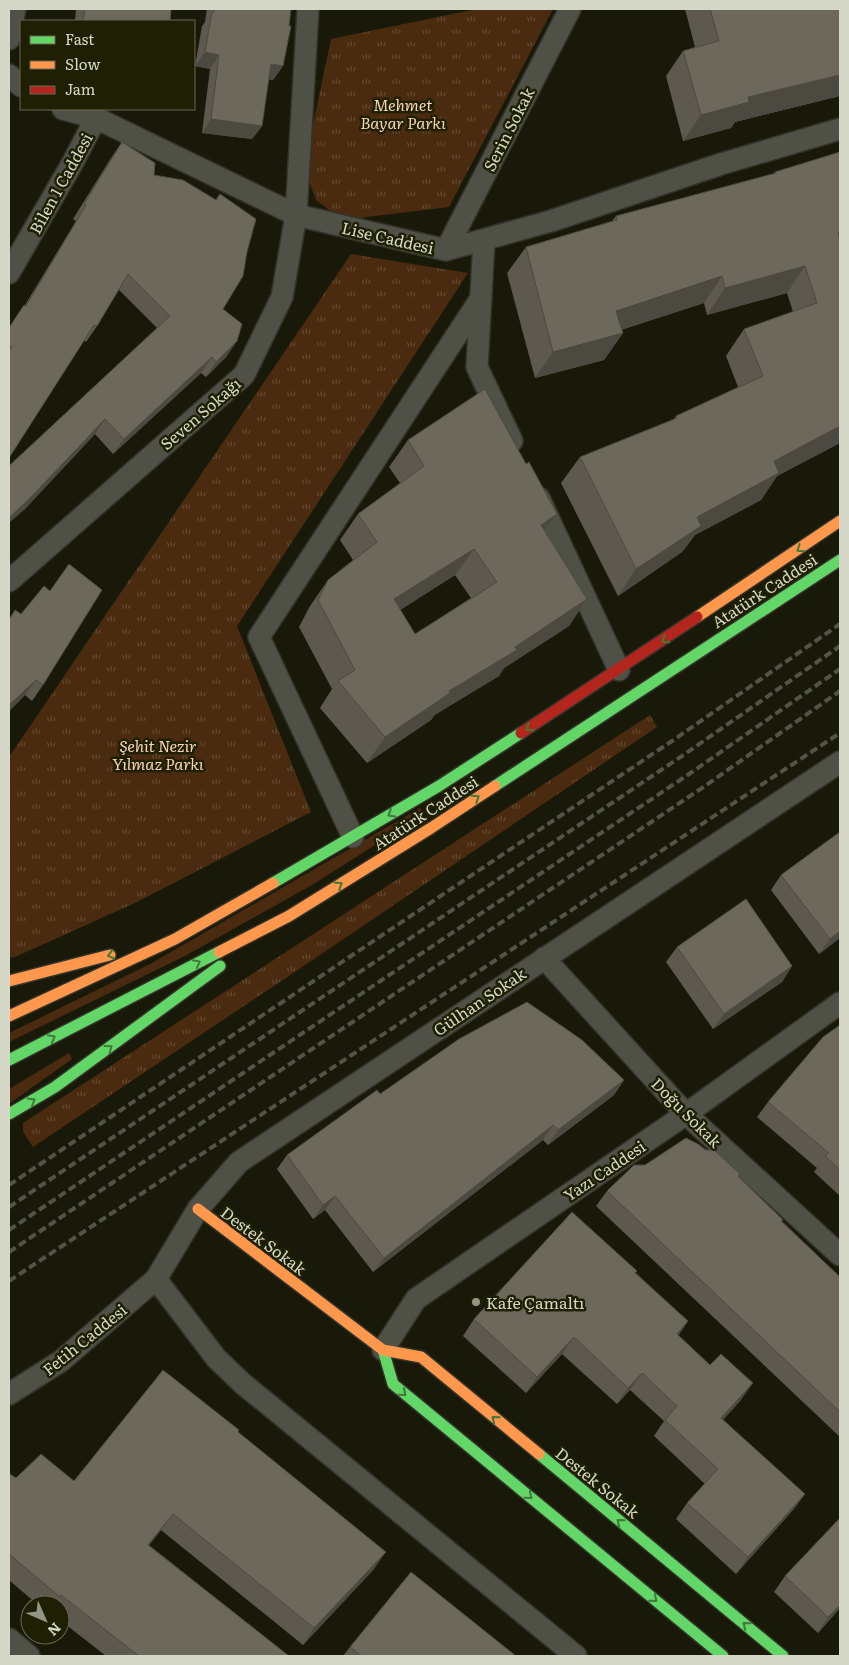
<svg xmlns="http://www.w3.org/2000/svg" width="849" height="1665" viewBox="0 0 849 1665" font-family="Literata,serif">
	<defs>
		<pattern id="park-tufts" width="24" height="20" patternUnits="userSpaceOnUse" patternTransform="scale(1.25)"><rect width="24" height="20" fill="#4a2b0f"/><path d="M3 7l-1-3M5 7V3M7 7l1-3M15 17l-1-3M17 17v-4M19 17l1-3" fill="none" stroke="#634930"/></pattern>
	</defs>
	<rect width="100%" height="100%" fill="#19190a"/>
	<path fill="#4a2b0f" d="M420 808 424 814 312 885 185 956 9 1042V1033L150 964Z
		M69 1053 72 1059 9 1104V1089Z"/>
	<path fill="url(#park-tufts)" d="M477 9H553L449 207 342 220 316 200 304 168 331 39Z
		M351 254 468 273 237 626 311 812 137 902 15 957 9 958V757Z
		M650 715 657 727 314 959 33 1147 23 1132V1123Z"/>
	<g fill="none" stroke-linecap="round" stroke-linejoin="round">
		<g stroke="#333329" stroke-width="24">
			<path id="street" d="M9 39 15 9
				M9 75 21 86
				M63 109 96 118 296 215 446 250 551 221 721 164 840 129
				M484 240 477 367 512 441
				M446 250 570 9
				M9 273 73 162 96 118
				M539 498 619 670
				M9 581 244 375 282 297 296 215 308 9
				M353 837 259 637 481 298
				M544 958 686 1114 840 1255
				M156 1279 216 1358 242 1383 576 1656
				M383 1350 416 1299 686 1114 840 1003
				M9 1394 61 1361 156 1279 198 1209 239 1162 840 762
				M9 1639 29 1656"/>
		</g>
		<g stroke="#333329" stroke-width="14">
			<path id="fast" d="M495 786 840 560
				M273 883 439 786 521 733
				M9 1060 219 952
				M9 1114 55 1087 220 966
				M383 1350 393 1384 723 1656
				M539 1454 783 1656"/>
		</g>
		<g stroke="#333329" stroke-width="14">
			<path id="slow" d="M697 617 840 521
				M219 952 289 916 431 828 495 786
				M9 981 110 955
				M9 1016 175 939 273 883
				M198 1209 383 1350 421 1357 539 1454"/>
		</g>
		<g stroke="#333329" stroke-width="14">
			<path id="jam" d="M521 733 697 617"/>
		</g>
		<use href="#street" stroke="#505146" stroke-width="21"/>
		<use href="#fast" stroke="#63d668" stroke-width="11"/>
		<use href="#slow" stroke="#ff974d" stroke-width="11"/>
		<use href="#jam" stroke="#b3261e" stroke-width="11"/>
		<path stroke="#535449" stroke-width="4" stroke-dasharray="8 4" stroke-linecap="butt" d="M9 1185 672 741 840 624
			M9 1207 682 756 840 646
			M9 1230 692 772 840 669
			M9 1252 702 788 840 691
			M9 1281 840 733"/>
	</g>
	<path fill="#5d594f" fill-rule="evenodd" d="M76 9H171L170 21H75Z
		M207 9H291L283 66 273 80 268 79 262 126 252 139 202 133 210 69 195 66 202 26 205 22Z
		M685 9H840V96L735 122 731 128 683 141 666 76 683 51 695 47Z
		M122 142 154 175 223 309 227 356 206 377 201 373 113 454 95 434 24 510 10 465 157 328 119 290 97 326 86 342 84 340 9 458V327L24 305H25L76 221 73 219 111 158Z
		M840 152V443L777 476 761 500 695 535 682 552 618 596 561 483 580 457 673 420 676 416 738 387 726 356 744 329 793 312 787 293 707 315 704 303 621 330 623 333 604 360 535 378 507 273 526 247 612 221 616 216 773 174 775 172Z
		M408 440 526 464 557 514 545 532 587 599 569 626 504 668 499 676 434 715 431 720 367 763 320 708 332 689 299 627 310 606 328 580 353 560 340 540 358 514 400 483 389 467ZM455 575 471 598 415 634 400 610Z
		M15 610 43 685 32 701 25 695 9 711V619Z
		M840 832V938L819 954 771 890 781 875Z
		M677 947 792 966 782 982 713 1029 666 962Z
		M840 1025V1196L814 1172 817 1168 757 1117 768 1102Z
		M624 1080 614 1095 548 1145 543 1140 373 1272 325 1210 313 1219 277 1169 287 1155 380 1094Z
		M706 1150 738 1177 782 1221 840 1277V1437L596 1206 607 1191 645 1165Z
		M636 1273 688 1321 678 1335 741 1400 723 1420 805 1494 793 1510 736 1574 676 1519 687 1503 705 1484 654 1436 664 1421 630 1390 617 1404 562 1354 526 1393 463 1336 474 1319Z
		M238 1432 374 1569 303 1645 161 1530 149 1545 289 1656H106L60 1620V1605H38L9 1580V1475L16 1478 74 1481Z
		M840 1518V1608L818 1633 774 1592 785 1576Z
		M350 1647 516 1656H343Z"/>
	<path fill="#4c4940" d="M205 52 219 55 210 69 195 66Z
		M271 64 283 66 273 80 261 78Z
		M840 75V96L735 122 731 128 683 141 701 115 748 97Z
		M211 119 262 126 252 139 202 133Z
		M840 232V253L838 233Z
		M805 266 787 293 707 315 725 288Z
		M722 276 704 303 598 337 616 311Z
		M623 333 604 360 535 378 553 352Z
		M237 341 227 356 206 377 216 362Z
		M212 357 201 373 113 454 124 439Z
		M105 419 95 434 24 510 9 523V518Z
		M840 426V443L777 476 761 500 695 535 682 552 618 596 636 569 697 517 774 461Z
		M557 514 538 541 541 525Z
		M474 549 455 575 375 626 394 599Z
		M587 599 569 626 504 668 499 676 435 715 431 720 367 763 385 737 449 691Z
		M36 680 25 695 9 711V705Z
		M840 931V938L819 954 830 939Z
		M792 966 782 982 713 1029 724 1014Z
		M624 1080 614 1095 548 1145 558 1130Z
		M553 1125 543 1140 373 1272 384 1258Z
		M335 1196 325 1210 313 1219 323 1205Z
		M688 1321 677 1338V1334Z
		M574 1337 562 1354 526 1393 537 1377Z
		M642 1373 630 1390 617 1404 628 1388Z
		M753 1383 741 1400 709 1435 721 1418Z
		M805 1494 793 1510 736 1574 748 1557Z
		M173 1514 161 1530 137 1561 148 1545Z
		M386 1552 374 1569 303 1645 314 1628Z
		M840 1605V1608L818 1633 828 1617Z"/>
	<path fill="#6c685c" stroke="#4c4940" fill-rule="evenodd" d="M85 9H171L170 21H83Z
		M215 9H291L289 26H291L283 66 271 64 262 126 211 119 219 55 205 52 212 12H214Z
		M710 9H840V75L748 97 749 102 701 115 683 51 719 41Z
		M122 142 155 163 154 175 183 180 216 200 220 194 256 219 247 252 243 276 223 309 242 324 237 341 216 362 212 357 124 439 105 419 34 494 9 518V464L10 465 170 316 128 274 97 326 94 325 9 458V351L12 347 9 345V328L24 305 26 306 86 205 84 204Z
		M840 152V232L838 233 840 242V426L774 461 779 473 697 517 701 526 636 569 580 457 677 418 676 416 763 376 744 329 817 303 805 266 725 288 722 276 616 311 623 333 553 352 526 247 617 220 616 216 776 173 775 172Z
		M485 389 526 464 529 462 557 514 541 525 587 599 515 647 517 650 449 691 450 693 385 737 338 681 355 670 318 600 328 580 377 542 358 514 424 466 408 440ZM474 549 497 582 415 634 394 599Z
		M69 564 102 590 43 685 36 680 9 705V620L15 610 21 614 44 586 50 591Z
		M840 832V931L830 939 781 875 822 845Z
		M746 899 792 966 724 1014 677 947Z
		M527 1002 582 1040 624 1080 558 1130 553 1125 384 1258 335 1196 323 1205 287 1155 377 1090 380 1094 459 1039Z
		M840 1025V1170L825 1156 829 1153 768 1102 823 1037Z
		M686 1138 698 1144 706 1150H714L740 1174 738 1176 783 1220 781 1221 840 1277V1412L607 1191 634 1165H645Z
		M572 1212 637 1271 635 1273 688 1321 677 1334 710 1365 721 1354 753 1383 721 1418 805 1494 748 1557 687 1503 718 1469 665 1420 677 1406 642 1373 628 1388 574 1337 537 1377 474 1319Z
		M163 1370 239 1430 238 1432 386 1552 314 1628 173 1514 148 1545 289 1656H139L61 1595 60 1597 9 1554V1475L10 1474 16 1478 41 1454 74 1481Z
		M840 1518V1605L828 1617 785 1576Z
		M411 1572 516 1656H362L350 1647Z"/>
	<defs><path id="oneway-chevron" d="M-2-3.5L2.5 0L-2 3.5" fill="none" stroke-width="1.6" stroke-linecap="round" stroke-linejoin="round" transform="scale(1.25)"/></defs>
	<g stroke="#417a36">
		<use href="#oneway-chevron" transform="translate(800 549) rotate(146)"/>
		<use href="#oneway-chevron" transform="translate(665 640) rotate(146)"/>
		<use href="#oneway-chevron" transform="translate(529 728) rotate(147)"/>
		<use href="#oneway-chevron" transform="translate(476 798) rotate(-33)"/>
		<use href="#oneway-chevron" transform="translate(391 814) rotate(149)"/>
		<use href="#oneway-chevron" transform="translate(339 885) rotate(-32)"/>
		<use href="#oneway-chevron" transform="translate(111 955) rotate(166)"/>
		<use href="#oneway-chevron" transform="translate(197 963) rotate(-27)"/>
		<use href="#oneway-chevron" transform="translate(52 1038) rotate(-27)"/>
		<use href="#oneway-chevron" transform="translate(109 1048) rotate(-36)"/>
		<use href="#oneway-chevron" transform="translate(32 1101) rotate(-30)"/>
		<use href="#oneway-chevron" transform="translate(403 1393) rotate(40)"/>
		<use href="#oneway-chevron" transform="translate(495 1419) rotate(-141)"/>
		<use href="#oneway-chevron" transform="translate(529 1496) rotate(40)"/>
		<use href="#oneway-chevron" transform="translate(620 1522) rotate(-141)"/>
		<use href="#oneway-chevron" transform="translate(654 1599) rotate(40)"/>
		<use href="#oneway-chevron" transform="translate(746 1625) rotate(-141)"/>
	</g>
	<circle fill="#949585" stroke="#1f1f04" stroke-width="2" cx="476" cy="1302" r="5"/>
	<g text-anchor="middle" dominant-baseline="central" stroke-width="5" stroke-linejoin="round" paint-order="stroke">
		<g font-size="16" font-style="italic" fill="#f9d3b8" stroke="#1f1f04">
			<text x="403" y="104">Mehmet<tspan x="403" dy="18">Bayar Parkı</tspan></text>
			<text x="158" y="745">Şehit Nezir<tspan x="158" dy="18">Yılmaz Parkı</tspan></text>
		</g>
		<g font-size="16" fill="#d6d8c7" stroke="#1f1f04">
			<text transform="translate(508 129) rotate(-63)">Serin Sokak</text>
			<text transform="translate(60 183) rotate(-61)">Bilen 1 Caddesi</text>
			<text transform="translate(388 237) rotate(13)">Lise Caddesi</text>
			<text transform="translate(200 413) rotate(-41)">Seven Sokağı</text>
			<text transform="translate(764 590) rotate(-33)">Atatürk Caddesi</text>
			<text transform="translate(425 812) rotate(-33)">Atatürk Caddesi</text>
			<text transform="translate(479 1001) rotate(-34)">Gülhan Sokak</text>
			<text transform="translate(687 1112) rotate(45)">Doğu Sokak</text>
			<text transform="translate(604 1170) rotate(-34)">Yazı Caddesi</text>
			<text transform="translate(264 1240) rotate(37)">Destek Sokak</text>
			<text transform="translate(84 1339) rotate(-39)">Fetih Caddesi</text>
			<text transform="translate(598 1482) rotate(39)">Destek Sokak</text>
		</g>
		<g font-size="16" fill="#d6d8c7" stroke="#1f1f04" text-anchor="start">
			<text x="486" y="1302">Kafe Çamaltı</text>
		</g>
	</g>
	<rect width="849" height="1665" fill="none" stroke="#d6d8c7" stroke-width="20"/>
	<rect x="20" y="20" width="175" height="90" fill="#1f1f04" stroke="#686952"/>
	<rect x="30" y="36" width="25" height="8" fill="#63d668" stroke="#686952"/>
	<text x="65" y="45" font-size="15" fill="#d6d8c7">Fast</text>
	<rect x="30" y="61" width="25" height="8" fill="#ff974d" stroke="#686952"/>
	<text x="65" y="70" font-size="15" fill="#d6d8c7">Slow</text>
	<rect x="30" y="86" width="25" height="8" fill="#b3261e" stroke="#686952"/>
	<text x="65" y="95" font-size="15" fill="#d6d8c7">Jam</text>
	<g transform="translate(45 1620) rotate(135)"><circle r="24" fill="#1f1f04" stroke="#686952"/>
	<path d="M0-4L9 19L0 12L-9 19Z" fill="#949585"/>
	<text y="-8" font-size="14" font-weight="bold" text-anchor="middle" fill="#d6d8c7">N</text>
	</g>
</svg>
